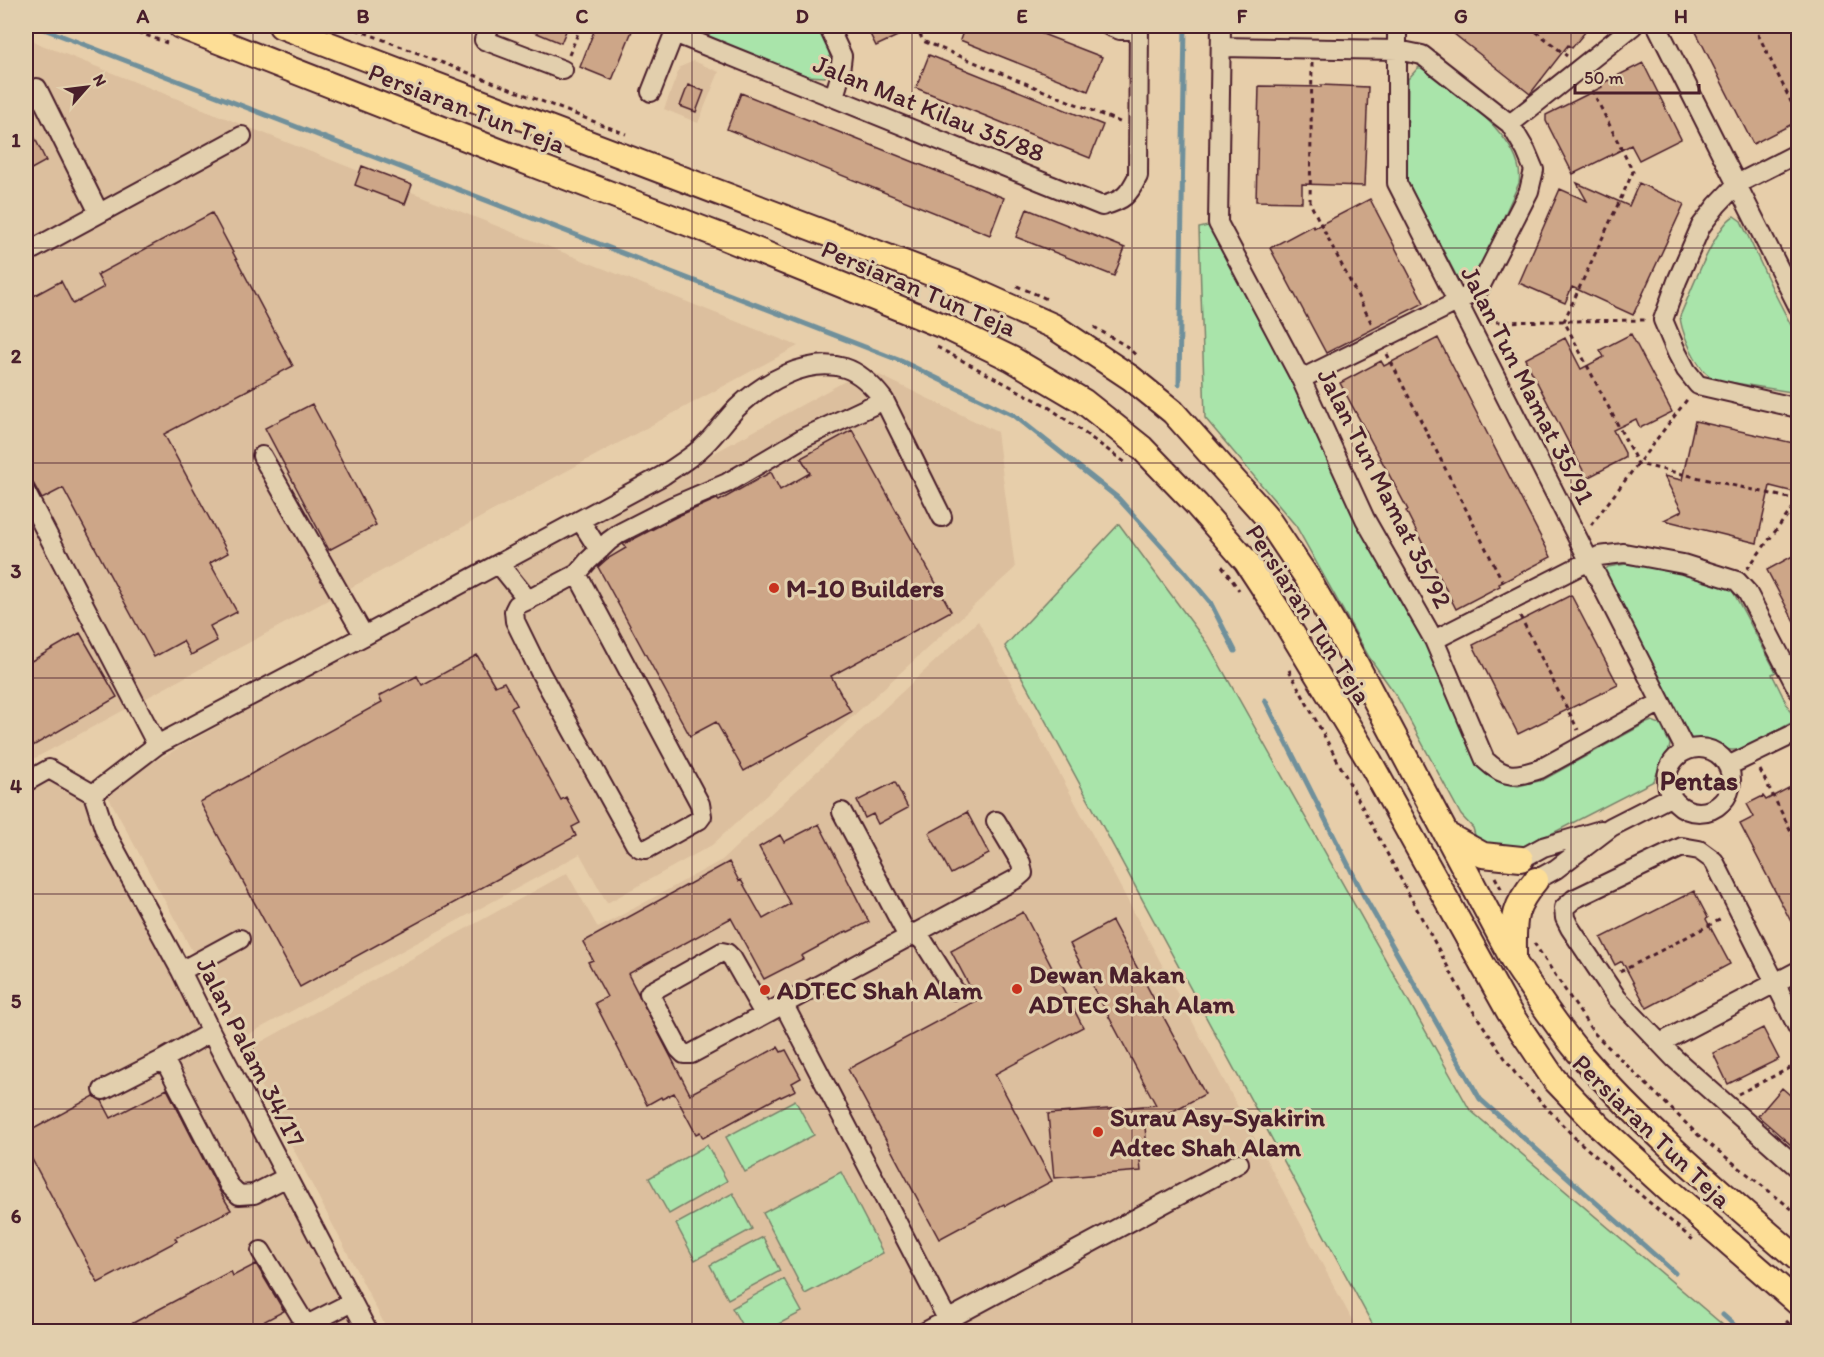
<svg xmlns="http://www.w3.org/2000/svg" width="1824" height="1357" viewBox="0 0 1824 1357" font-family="Itim,sans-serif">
	<rect width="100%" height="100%" fill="#e7ceaa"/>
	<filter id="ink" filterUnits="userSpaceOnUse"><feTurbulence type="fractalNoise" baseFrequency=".0167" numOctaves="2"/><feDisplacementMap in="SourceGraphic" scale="12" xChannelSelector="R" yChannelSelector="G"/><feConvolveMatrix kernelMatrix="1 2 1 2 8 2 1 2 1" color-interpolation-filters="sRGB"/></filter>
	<g filter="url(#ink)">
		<path fill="#dcbf9e" d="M26 33 37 43 798 346 26 763Z
			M694 61 719 72 698 123 664 109 680 67Z
			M867 369 997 432 1015 568 712 845 607 903 580 854 240 1039 104 789Z
			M978 621 1358 1331H388L243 1052 567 873 598 928 722 860Z
			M47 777 87 799 360 1331H26V789Z"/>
		<path fill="#a9e4aa" stroke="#7a826a" stroke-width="1.5" d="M692 26H818L829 50 831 68 825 77 807 76 703 39 695 32Z
			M1425 67C1454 91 1527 140 1519 183L1475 281 1470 284 1459 281 1407 181 1408 79 1418 68Z
			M1734 216 1741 221 1773 290 1798 339V393L1716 380C1710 376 1704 373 1701 367 1692 355 1681 331 1680 316 1690 294 1715 226 1734 216Z
			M1212 225 1293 385 1356 522 1426 645 1479 764 1496 781 1518 786 1543 780 1644 724 1652 721 1660 724 1670 744 1669 750 1661 763 1654 781 1520 850 1478 846 1473 828 1461 815 1396 695 1369 657 1296 526 1205 418 1199 228Z
			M1119 524 1209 646 1470 1110 1730 1331H1376L1005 646Z
			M1626 564 1655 567 1723 583 1731 588 1776 672 1772 674 1795 721 1742 749C1726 752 1723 747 1709 744 1698 741 1696 743 1687 735L1604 571 1608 567Z
			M795 1100 814 1135 745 1172 726 1137Z
			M707 1145 727 1181 669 1214 649 1178Z
			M841 1172 883 1253 805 1294 763 1213Z
			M733 1193 752 1229 695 1260 676 1224Z
			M763 1237 780 1271 728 1299 710 1265Z
			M784 1279 802 1312 765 1331H745L732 1308Z"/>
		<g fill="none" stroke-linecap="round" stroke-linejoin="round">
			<path stroke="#70909b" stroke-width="5" d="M40 26 44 29 901 361 1015 416 1118 498 1185 572 1210 602 1235 651
				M1179 384 1185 26
				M1265 700 1364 896 1480 1099 1675 1273
				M1723 1315 1742 1332"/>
		</g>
		<path fill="#cda688" stroke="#4a1f2b" stroke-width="1.5" d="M520 26H568L561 43Z
			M596 26H634L612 80 580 67Z
			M866 26H919L876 46Z
			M965 26H1022L1102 57 1088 91 960 40Z
			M1444 26H1590L1572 48 1568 45 1530 94Z
			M1693 26H1798V121L1753 144Z
			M929 55 1103 125 1090 158 916 88Z
			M1643 63 1681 139 1639 160 1631 145 1573 174 1546 121V115L1602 87 1601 84Z
			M688 85 704 91 696 112 680 106Z
			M1321 85 1368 87 1364 186 1302 184V202L1256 201 1259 86 1321 87Z
			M741 93 1004 198 990 235 727 129Z
			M26 120 46 161 26 172Z
			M362 166 412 185 405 204 355 185Z
			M1577 183 1629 206 1639 183 1684 204 1633 315 1572 287 1565 303 1519 283 1560 189 1587 201Z
			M1370 199 1424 303 1326 353 1270 248 1313 225 1314 228Z
			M1027 209 1125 248 1114 276 1016 237Z
			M212 213 293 366 164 434 228 553 210 563 237 612 210 626 217 641 191 655 183 641 154 657 63 488 42 499 26 470V300L61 281 73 304 104 287 97 275Z
			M1631 334 1672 412 1640 428 1636 419 1613 430 1625 453V458L1587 478 1525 359 1565 338 1581 369 1604 357 1600 350Z
			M1438 338 1551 557 1499 584 1500 586 1456 609 1406 511 1408 510 1340 383 1381 361 1384 366Z
			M312 404 376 525 329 550 265 428Z
			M1695 421 1798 444V473L1794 492 1770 486 1757 543 1664 520 1682 511 1664 476 1682 480Z
			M852 430 951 611 831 676 851 712 744 771 716 722 690 736 598 567 607 559 626 548 623 544 626 543 678 516 717 499 719 501 771 472 780 490 810 473 801 458Z
			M1798 553V629L1767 570Z
			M1571 595 1618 685 1518 734 1473 645Z
			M80 633 117 697 26 750V664Z
			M477 655 495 686 504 682 517 705 511 708 561 800 566 797 580 823 572 827 576 836 300 987 200 802 382 702 379 696 417 676 422 685Z
			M895 782 908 808 878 824 873 814 865 818 857 801Z
			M1798 783V935L1740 824 1754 817 1747 804 1763 796 1766 800Z
			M967 812 989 854 951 874 929 833Z
			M819 824 869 922 848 932 847 931 801 956 803 959 764 979 731 918 628 974 690 1094 778 1047 781 1052 786 1050 801 1078 792 1083 796 1090 781 1097 780 1096 703 1138 700 1132 696 1134 674 1093 662 1099 661 1097 647 1105 595 1003 607 997 588 962 593 960 583 942 729 862 739 881 741 880 763 919 790 904 759 847 780 835 784 842Z
			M1694 891 1708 918 1706 919 1730 964 1647 1008 1622 961 1615 965 1601 938Z
			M1023 912 1083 1027 995 1074 1052 1181 1005 1206 1004 1204 939 1239 848 1069 977 1000 951 951Z
			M1112 921 1205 1094 1145 1126 1147 1150 1139 1151 1141 1171 1054 1178 1048 1114 1156 1105 1070 944Z
			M1763 1028 1779 1059 1728 1084 1713 1053Z
			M1782 1088 1798 1102V1151L1758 1116Z
			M167 1089 219 1190 231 1210 175 1238 177 1241 98 1283 26 1148V1133L94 1096 102 1101 111 1118Z
			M256 1264 284 1311 261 1323 266 1332H116L231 1271 233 1276Z"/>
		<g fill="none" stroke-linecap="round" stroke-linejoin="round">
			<g stroke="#4a1f2b" stroke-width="22">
				<path id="minor" d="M490 26 484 40 563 70
					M828 26 842 56 839 80 834 97
					M1109 26 1120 30H1139
					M1221 26 1218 223 1301 379 1365 519 1434 640 1485 760C1505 779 1515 777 1540 769L1661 702
					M1397 26V183L1686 751
					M1657 26 1798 306
					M674 33 1102 206C1124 200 1128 196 1138 176L1139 26
					M1221 47 1398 50 1422 55 1510 124 1526 151 1534 170 1529 191 1479 289 1457 302 1301 379
					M37 88 99 213
					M651 92 677 26
					M1510 124 1633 26
					M1798 153 1737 184 1717 205 1701 226 1677 281 1663 320 1677 353 1686 370 1698 385 1798 408
					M26 253 242 136
					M262 456 364 636
					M26 493 157 745
					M580 520 599 550
					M499 564 528 600 517 605 514 611 515 621 540 672 635 844 640 848 647 849 699 820 702 816 700 804 577 574 528 600
					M577 574 588 561 609 541 620 533 673 506 727 483 803 438 884 400
					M1434 640 1599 556 1624 553 1683 564 1737 581 1747 592 1798 690
					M1667 780a32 32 0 1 1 64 0a32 32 0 1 1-64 0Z
					M1728 766 1798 732
					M26 782 49 769 93 794
					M93 794 157 745 364 636 662 476C675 467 689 459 700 449 714 437 724 421 737 408 764 382 807 357 845 368 861 373 874 387 884 400L942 517
					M93 794 105 831 181 971 211 1032 368 1332
					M842 812 904 929 914 934 923 941 954 990
					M1521 859 1543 847 1601 830
					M1536 880 1556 869 1611 827 1672 796
					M181 971 240 939
					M784 1005 954 1332
					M764 1014 732 958 727 953 722 952 649 993 679 1049 684 1054H691L1016 879 1023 873 1021 863 996 821
					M1798 1028 1714 861 1699 850 1682 847 1574 899 1564 908 1565 918 1570 928 1617 998 1674 1058 1798 1168
					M1660 1043 1798 971
					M164 1059 229 1185 239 1195 254 1194 287 1177
					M103 1090 164 1059 211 1032
					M261 1251 306 1325 308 1332
					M295 1331 352 1302
					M925 1332 1239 1163"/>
			</g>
			<g stroke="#4a1f2b" stroke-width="28">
				<path id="major" d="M180 26 537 166 721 236 948 328 1012 359 1083 401 1142 448 1196 504 1246 561 1278 610 1370 762 1509 1012 1554 1079 1599 1126 1671 1192 1798 1303
					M281 26 959 284 1053 326 1131 378 1173 412 1265 515 1308 579 1346 645 1514 962C1535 993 1556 1026 1581 1055 1646 1130 1724 1195 1798 1259
					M1447 835 1483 855 1521 859
					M1514 958C1514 920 1511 910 1536 880"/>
			</g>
			<path stroke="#4a1f2b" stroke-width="3" stroke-dasharray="4.5 4.5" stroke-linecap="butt" d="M121 26 167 43
				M348 26 626 134
				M916 26 923 41 1122 123
				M1529 26 1567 56
				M1754 26 1798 116
				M569 55 581 26
				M1312 63 1310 203 1373 326
				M1588 82 1633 172 1564 321 1638 464 1798 500
				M1017 286 1047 299
				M1487 322 1648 320
				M1094 327 1126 346 1138 357
				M937 347 1047 406 1126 463
				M1387 354 1505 586
				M1591 525 1689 397
				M1222 566 1239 590
				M1747 569 1798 501
				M1520 616 1578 730
				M1289 670 1465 999 1517 1076 1576 1139 1693 1240
				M1760 770 1798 845
				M1495 877 1503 892
				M1534 943 1593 1032 1698 1135 1798 1214
				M1620 972 1723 918
				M1738 1094 1798 1064
				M1786 1321 1798 1331"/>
			<use href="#minor" stroke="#e2cfad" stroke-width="18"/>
			<use href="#major" stroke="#fdde96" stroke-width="24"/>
		</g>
	</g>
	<path fill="none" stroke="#4a1f2b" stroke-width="1.5" stroke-opacity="0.55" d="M253 26V1332M472 26V1332M692 26V1332M912 26V1332M1132 26V1332M1352 26V1332M1571 26V1332M26 248H1798M26 463H1798M26 678H1798M26 894H1798M26 1109H1798"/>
	<g fill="#c8321e" stroke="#e2cfad" stroke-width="2">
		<circle cx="774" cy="588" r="6"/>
		<circle cx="1017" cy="989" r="6"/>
		<circle cx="765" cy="990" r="6"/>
		<circle cx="1098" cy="1132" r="6"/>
	</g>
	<g text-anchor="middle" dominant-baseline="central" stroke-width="6" stroke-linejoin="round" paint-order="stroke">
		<g font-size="26" fill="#4a1f2b" stroke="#e2cfad">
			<text transform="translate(467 108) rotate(21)">Persiaran Tun Teja</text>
			<text transform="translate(929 108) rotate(22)">Jalan Mat Kilau 35/88</text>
			<text transform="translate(919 288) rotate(23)">Persiaran Tun Teja</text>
			<text transform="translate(1528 385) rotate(63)">Jalan Tun Mamat 35/91</text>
			<text transform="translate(1385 488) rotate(63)">Jalan Tun Mamat 35/92</text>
			<text transform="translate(1309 614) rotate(57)">Persiaran Tun Teja</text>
			<text transform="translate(251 1052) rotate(63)">Jalan Palam 34/17</text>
			<text transform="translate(1652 1131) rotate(44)">Persiaran Tun Teja</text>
		</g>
		<g font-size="26" font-weight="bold" fill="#4a1f2b" stroke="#e2cfad" text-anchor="start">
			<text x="786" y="588">M-10 Builders</text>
			<text x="1029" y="974">Dewan Makan<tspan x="1029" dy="30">ADTEC Shah Alam</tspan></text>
			<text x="777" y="990">ADTEC Shah Alam</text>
			<text x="1110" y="1117">Surau Asy-Syakirin<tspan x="1110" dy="30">Adtec Shah Alam</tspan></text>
		</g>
		<g font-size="27" font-weight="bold" fill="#4a1f2b" stroke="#e2cfad">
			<text x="1699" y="780">Pentas</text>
		</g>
	</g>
	<rect width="1824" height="1357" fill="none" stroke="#e2cfad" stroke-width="66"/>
	<g transform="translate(87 87) rotate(62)" stroke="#e2cfad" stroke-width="4.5" paint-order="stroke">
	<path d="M0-4.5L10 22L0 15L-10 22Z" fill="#4a1f2b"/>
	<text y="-9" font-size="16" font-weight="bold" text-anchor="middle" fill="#4a1f2b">N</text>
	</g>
	<path d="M1575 84v9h124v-9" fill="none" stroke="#4a1f2b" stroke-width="3"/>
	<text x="1584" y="84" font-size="18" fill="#4a1f2b" stroke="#e2cfad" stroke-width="4.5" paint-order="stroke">50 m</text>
	<rect x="33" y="33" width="1758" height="1291" fill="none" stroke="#4a1f2b" stroke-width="2"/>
	<g font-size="20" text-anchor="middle" font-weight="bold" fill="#4a1f2b">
		<text x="143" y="23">A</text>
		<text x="363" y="23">B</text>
		<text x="582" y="23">C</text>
		<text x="802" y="23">D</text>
		<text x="1022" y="23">E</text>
		<text x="1242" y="23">F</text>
		<text x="1461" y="23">G</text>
		<text x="1681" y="23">H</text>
		<text x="16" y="147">1</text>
		<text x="16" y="363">2</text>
		<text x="16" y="578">3</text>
		<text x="16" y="793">4</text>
		<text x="16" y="1008">5</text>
		<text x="16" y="1223">6</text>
	</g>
</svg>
